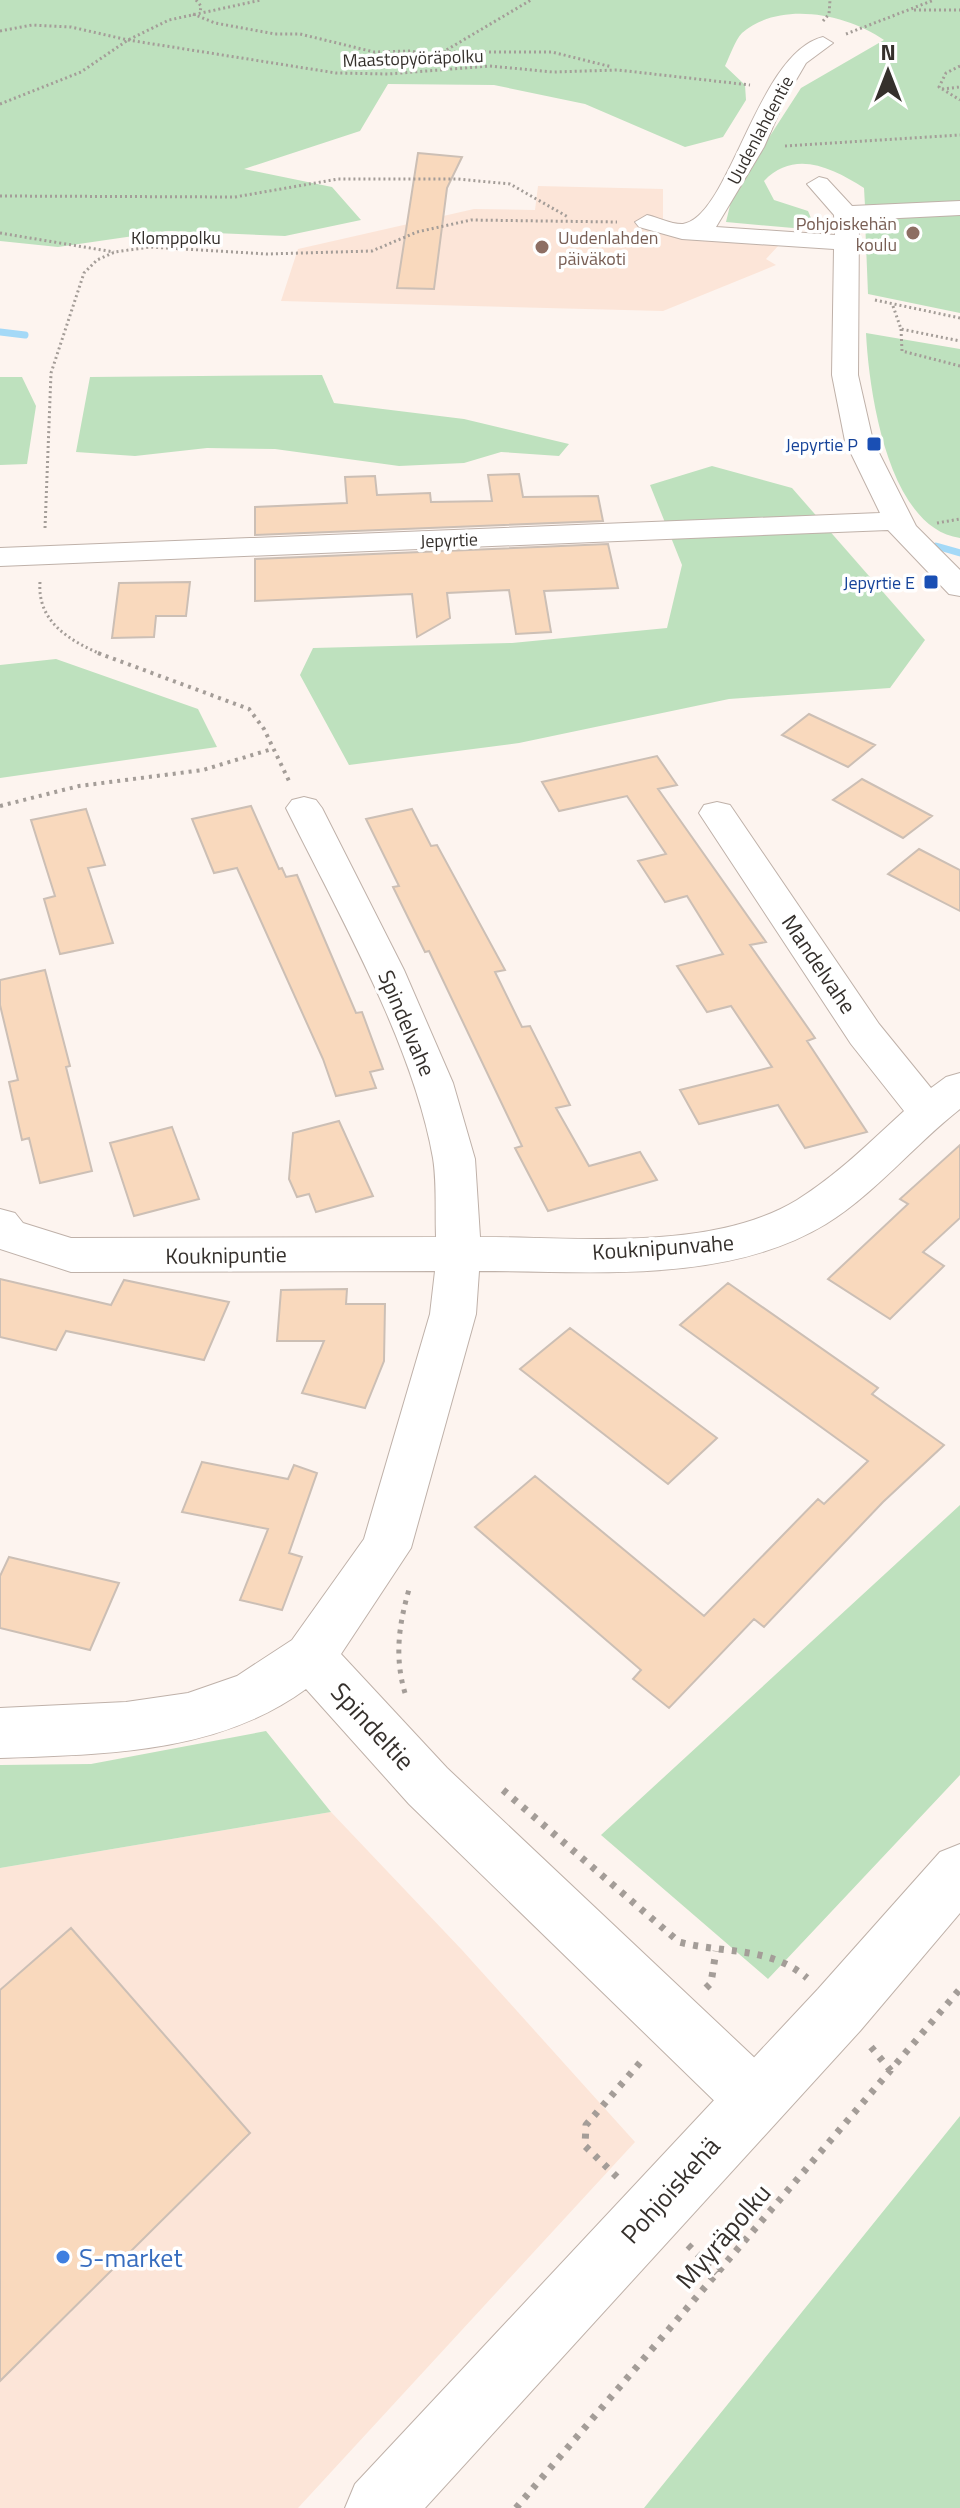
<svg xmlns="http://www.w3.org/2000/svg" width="960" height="2508" viewBox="0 0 960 2508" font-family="'Titillium Web',sans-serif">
	<rect width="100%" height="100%" fill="#fdf4ef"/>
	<path fill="#fce5d8" d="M538 186 663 189V220L779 245 766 259 776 265 663 311 281 301 298 249 474 209 535 210Z
		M331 1812 462 1950 635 2142 298 2508H0V1868Z"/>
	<path fill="#bee1be" d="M0 0H960V202L865 206 864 188C832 168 795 149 764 181L774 200 808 211 816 230 726 222 733 193 801 88 884 40C847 14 780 0 742 33 735 40 730 56 725 66L745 85 746 100 723 137 685 147 585 104 494 85 388 84 360 131 244 169 332 187 361 220 285 236 168 231 58 247 0 241Z
		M960 214V313L868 294 865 219Z
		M866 333 960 349V538C888 528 869 392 866 333Z
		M322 375 334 403 464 419 569 444 559 456 501 452 464 463 399 466 275 449 207 448 135 456 76 452 90 377Z
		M0 377H22L36 406 27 464 0 465Z
		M712 466 792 488 925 640 890 688 729 699 519 743 349 765 300 675 313 648 512 643 667 628 682 565 650 485Z
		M56 659 198 709 217 747 0 778V665Z
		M960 1505V1775L768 1979 601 1835Z
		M266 1731 331 1812 0 1868V1765L91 1764Z
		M960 2116V2508H644Z"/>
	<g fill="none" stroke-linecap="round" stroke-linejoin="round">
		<path stroke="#a4d9f7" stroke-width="7" d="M0 332 25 335
			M936 546 960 553"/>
	</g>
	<path fill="#f9d9bd" stroke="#ccbfb5" stroke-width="2" d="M418 153 462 157 447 188 434 289 397 288Z
		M519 474 523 497 598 496 603 521 255 535V507L347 503 345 477 375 476 377 495 430 493 431 502 492 501 488 475Z
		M608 544 618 588 544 591 551 632 516 634 509 590 447 593 450 618 417 637 412 594 255 601V559Z
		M190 582 186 616H156L154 637 112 638 119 583Z
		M809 714 875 745 848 767 782 735Z
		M657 756 677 785 658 789 766 942 750 945 815 1038 807 1041 867 1132 805 1148 778 1105 699 1124 680 1090 772 1067 731 1006 707 1012 677 966 723 954 687 896 665 902 638 861 666 854 627 796 559 811 542 782Z
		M862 779 932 816 903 838 833 800Z
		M251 806 279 869 282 868 286 877 297 875 356 1013 362 1012 383 1069 370 1072 376 1088 336 1096 323 1059 237 868 214 873 192 819Z
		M86 809 105 865 88 868 113 943 60 954 44 899 55 896 31 820Z
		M412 809 431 846 437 845 505 970 495 972 522 1027 530 1026 570 1105 556 1108 589 1166 640 1152 657 1180 548 1211 515 1148 522 1146 429 951 425 952 393 887 399 886 366 819Z
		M919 849 960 870V911L888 874Z
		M45 970 70 1066 66 1067 92 1171 40 1183 29 1138 22 1140 9 1082 18 1080 0 1005V980Z
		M339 1121 373 1196 316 1212 309 1194 297 1197 289 1179 293 1133Z
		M172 1127 199 1199 134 1216 110 1143Z
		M960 1145V1218L923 1252 944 1266 890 1319 828 1279 908 1204 900 1199Z
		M0 1279 111 1305 124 1280 229 1302 204 1360 66 1331 56 1350 0 1337Z
		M728 1283 878 1388 872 1394 944 1445 883 1502 764 1627 754 1619 669 1708 633 1679 641 1670 475 1527 535 1476 704 1616 818 1499 824 1504 868 1461 680 1325Z
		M347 1289 346 1304H385L384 1361 365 1408 302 1393 324 1341H277L281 1290Z
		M570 1328 717 1438 668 1484 520 1369Z
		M202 1462 288 1479 294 1465 317 1473 289 1553 302 1557 282 1610 240 1600 268 1529 182 1512Z
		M9 1557 119 1583 90 1650 0 1628V1576Z
		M71 1928 250 2133 0 2381V1990Z"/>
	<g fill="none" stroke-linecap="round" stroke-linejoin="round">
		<g stroke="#bfb1a9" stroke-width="2">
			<path id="minor" d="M823 37 833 43 806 63 785 99 764 147 716 227 835 235 834 215 807 184 819 177 827 179 852 206 960 201V215L859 220 858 375 873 441 916 526 960 570V596L949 594 888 530 0 566V548L880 513 845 441 832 375 834 249 682 239 639 227 635 222 647 215C657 217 673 225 683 224 730 217 757 53 823 37Z
				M304 797 316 800 322 808 404 970 453 1083 475 1159 480 1237C577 1237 711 1252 797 1200 836 1176 870 1142 904 1111L851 1044 699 813 704 805 717 802 730 805 879 1024 931 1088 946 1077 960 1073V1109C914 1145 876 1193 826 1224 725 1285 592 1271 479 1271L476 1314 411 1548 341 1654 447 1768 775 2077 784 2098 775 2119 754 2128 733 2119 409 1804 306 1689C217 1754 105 1754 0 1758V1708L126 1702 188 1693 237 1676 292 1640 364 1539 430 1314 435 1271 71 1272 0 1249V1209L15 1213 23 1223 71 1238 436 1237C435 1212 437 1183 433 1158 413 1044 338 913 286 808L292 800Z"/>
		</g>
		<g stroke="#bfb1a9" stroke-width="2">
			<path id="major" d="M960 1844V1913L860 2031 425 2508H345L355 2484 818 1989 940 1852Z"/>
		</g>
		<path stroke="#a49d98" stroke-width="3" stroke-dasharray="2 3" stroke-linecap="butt" d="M196 0 201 6 200 13
			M914 10H960
			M193 14 215 23 275 34H300L374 52 411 51 427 55 443 52 531 0
			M823 21 829 14 830 0
			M0 31 32 25 71 27 128 40 336 73 388 74 490 66 553 72 618 70 750 85
			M846 34 934 0
			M444 52H552L612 67
			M960 66 946 73 939 87 960 100
			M942 89 960 87
			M0 104 81 72 128 40 169 20 261 0
			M785 146 960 135
			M0 196 235 197 338 179H458L510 184 568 217
			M0 233 114 252
			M875 300 960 318
			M893 306 901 329 960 341
			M901 329 902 351 960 366
			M937 523 960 519
			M45 528 51 373 84 273 97 260 115 252 150 247 267 254 372 251 417 232 471 220 617 222
			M40 582C37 622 70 641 103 655"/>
		<path stroke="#a49d98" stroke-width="4" stroke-dasharray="3 5" stroke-linecap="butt" d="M98 653 249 709 264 729 290 783
			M0 806 79 786 203 770 272 749"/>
		<path stroke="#a49d98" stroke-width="5" stroke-dasharray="4 6" stroke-linecap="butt" d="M405 1693C394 1656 399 1623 410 1586"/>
		<path stroke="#a49d98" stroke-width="7" stroke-dasharray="5 8" stroke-linecap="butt" d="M503 1790 679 1942C724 1954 770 1946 807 1978
			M706 1988 711 1983 716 1951
			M871 2047 891 2071
			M617 2177 585 2146 586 2125 644 2058
			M688 2245 717 2273
			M516 2508 960 1989"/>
		<use href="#minor" fill="#fff" fill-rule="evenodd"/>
		<use href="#major" fill="#fff" fill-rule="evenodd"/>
	</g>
	<g fill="#8d6e63" stroke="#fff" stroke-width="3">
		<circle cx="913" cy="233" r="8"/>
		<circle cx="542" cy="247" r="8"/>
	</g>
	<g fill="#1a4fb4" stroke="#fff" stroke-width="3">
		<rect x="866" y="436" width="16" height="16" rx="4"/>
		<rect x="923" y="574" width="16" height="16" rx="4"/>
	</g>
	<circle fill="#3f7fe0" stroke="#fff" stroke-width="3" cx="63" cy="2257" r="8"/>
	<g text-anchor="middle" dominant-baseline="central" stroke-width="7" stroke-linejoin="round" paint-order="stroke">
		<g font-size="18" fill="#35302c" stroke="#fff">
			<text transform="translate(413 58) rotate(-2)">Maastopyöräpolku</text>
			<text transform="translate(760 130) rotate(-62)">Uudenlahdentie</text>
			<text x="176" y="237">Klomppolku</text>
			<text transform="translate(449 540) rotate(-2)">Jepyrtie</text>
		</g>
		<g font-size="18" fill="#785e54" stroke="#fff" text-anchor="end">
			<text x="897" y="223">Pohjoiskehän<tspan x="897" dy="21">koulu</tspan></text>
			<text x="558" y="237" text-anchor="start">Uudenlahden<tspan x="558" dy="21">päiväkoti</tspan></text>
		</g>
		<g font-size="18" fill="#164399" stroke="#fff" text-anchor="end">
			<text x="858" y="444">Jepyrtie P</text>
			<text x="915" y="582">Jepyrtie E</text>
		</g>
		<g font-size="22" fill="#35302c" stroke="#fff">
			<text transform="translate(819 964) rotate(56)">Mandelvahe</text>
			<text transform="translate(407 1023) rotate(67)">Spindelvahe</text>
			<text transform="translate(663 1247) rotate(-4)">Kouknipunvahe</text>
			<text transform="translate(226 1255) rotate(-1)">Kouknipuntie</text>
		</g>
		<g font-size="26" fill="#35302c" stroke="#fff">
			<text transform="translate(373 1726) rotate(47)">Spindeltie</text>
			<text transform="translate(670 2190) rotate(-48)">Pohjoiskehä</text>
			<text transform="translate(723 2236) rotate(-49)">Myyräpolku</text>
		</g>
		<g font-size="26" fill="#366cbe" stroke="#fff" text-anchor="start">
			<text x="79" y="2257">S-market</text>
		</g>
	</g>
	<g transform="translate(888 72)" stroke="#ffffff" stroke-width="6" paint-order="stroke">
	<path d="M0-6L14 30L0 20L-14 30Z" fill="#35302c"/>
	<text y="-12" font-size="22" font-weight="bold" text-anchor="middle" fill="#35302c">N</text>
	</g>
</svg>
